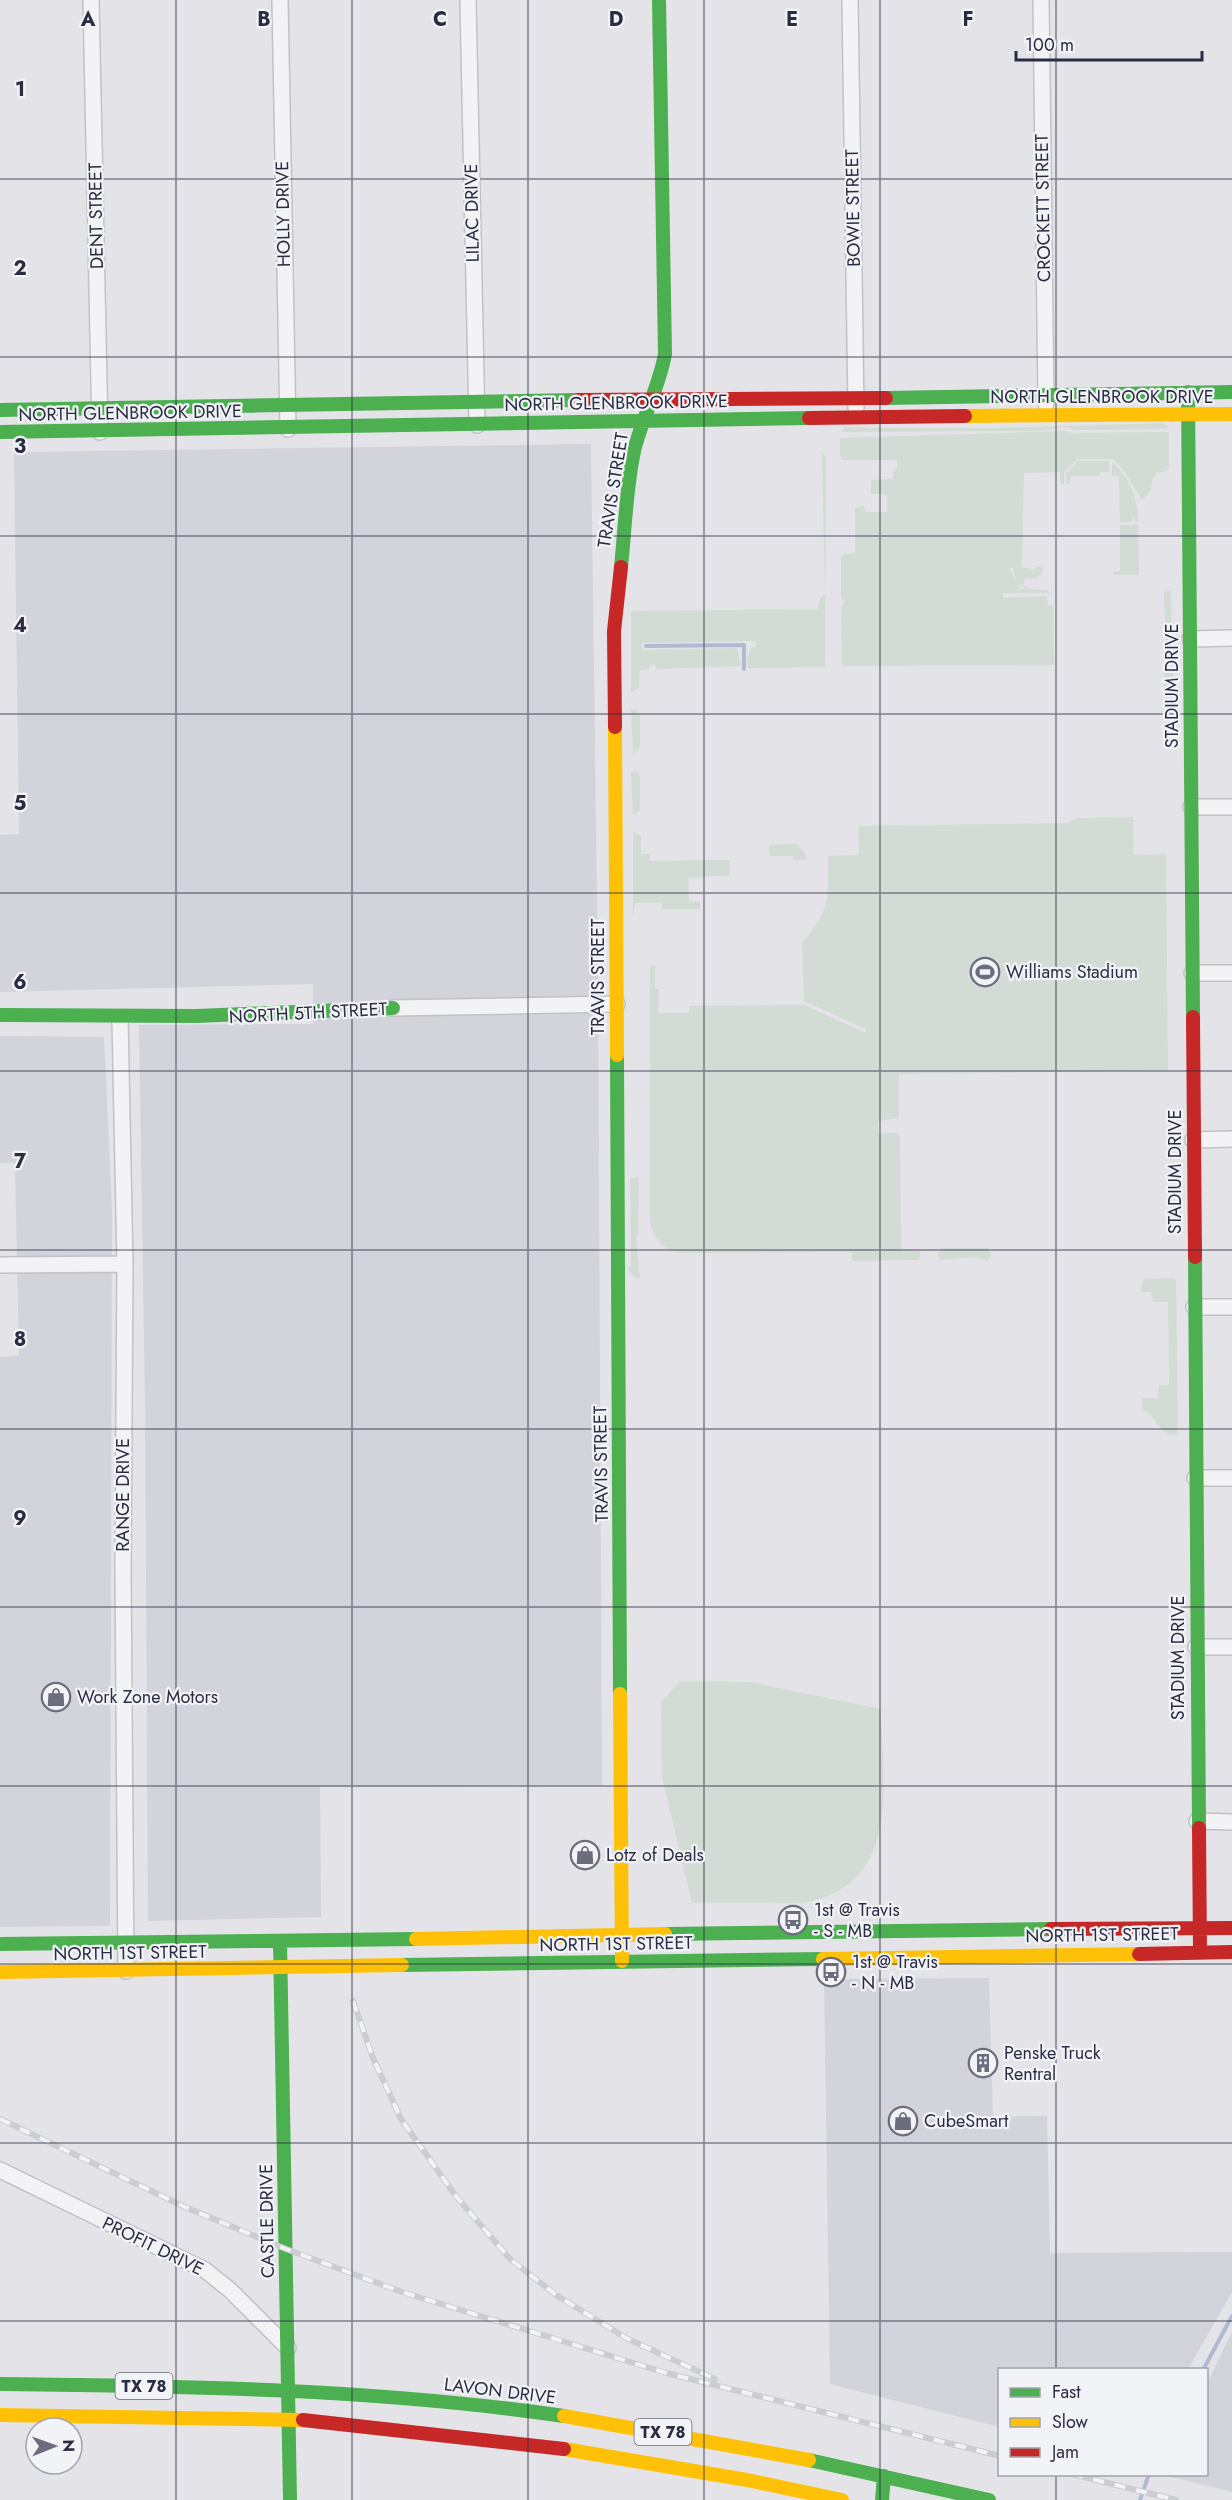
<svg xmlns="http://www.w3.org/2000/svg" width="1232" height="2500" viewBox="0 0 1232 2500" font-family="Jost,sans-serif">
	<rect width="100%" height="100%" fill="#e4e4e8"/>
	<path fill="#d2d3db" d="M591 444 598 977 602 1786 320 1787 321 1917 148 1921 145 1402 139 1025 313 1024V984L0 992V835L19 834 14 452Z
		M0 1036 104 1037 112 1209 110 1926 0 1927V1357L19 1356 15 1163H0Z
		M989 1978 993 2117 1047 2116 1050 2253 1232 2252V2292L1188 2369 1000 2370 999 2427 830 2384 824 1979Z
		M1232 2332V2492L1163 2475 1206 2474 1207 2383Z"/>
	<path fill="#d2dbd4" d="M1162 423 1168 426 1167 429 1073 430 1066 427 1037 431 841 432 845 427C944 430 1056 427 1162 423Z
		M1065 431 1072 433 1169 432V470L1156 474 1152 480 1151 490 1142 500 1122 468 1112 459H1078L1064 472V483L1061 484 1060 472 1024 473 1022 567 1035 570V567H1043L1042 573 1037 578 1025 579 1023 586 1030 587 1027 588C1016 586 1014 576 1013 567L1010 570 1021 589 1047 590 1050 593H1003V598L1047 596 1048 605H1053L1054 665 842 666 841 607 844 606V600L841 599V558L844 554 855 553V508L864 506 865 512H887V494H871V480L893 479V470L897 469V460H843L840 455V438Z
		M822 453 826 457 825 667 748 668 747 658 751 648 756 647V641L642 643V650L737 648 741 666 656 669 655 665H650L649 669 640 670 639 688 631 692V611L818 609 820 598 825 594Z
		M1078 461H1109V472H1100V476H1071L1070 483 1066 484V473Z
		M1112 462C1130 477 1138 499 1138 522H1135L1133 516 1132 522H1120L1119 476H1112Z
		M1120 525H1138L1139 575H1113V572L1120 571Z
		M1171 590 1172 648 1166 652 1164 592Z
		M1170 668 1173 670V712L1172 716 1167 717 1165 711 1164 671Z
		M631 709 637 710 640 715V748L633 754Z
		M631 771 638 772 640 777V810L633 815Z
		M1133 817 1134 855 1166 854 1168 1070 899 1074V1118L878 1121V1133H897L900 1136 901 1250 919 1251 921 1256 918 1260 852 1261V1252L680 1253C663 1250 653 1238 650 1221V966H655V989H659L658 1013H689V1006L804 1005 866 1033V1029L804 1001 802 943C831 910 828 899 828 856L859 855 858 826 1068 823 1078 818Z
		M633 831 641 836V854H650V861L730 860V875L688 878 689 901 700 902V909H662V903H635L633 919Z
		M795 844 804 851 807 860H793V856H770L769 845Z
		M639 1177 638 1232 636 1237 640 1278C634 1278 628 1273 628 1267L631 1266 630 1178Z
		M941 1248H989L991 1256 988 1260 974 1257 940 1260 938 1254Z
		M1172 1278 1176 1280 1178 1434C1161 1440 1155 1413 1142 1410V1398H1158L1159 1385H1169L1168 1302H1153L1151 1292H1141L1143 1279Z
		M680 1681 750 1682 881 1709C882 1782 903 1881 808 1902 796 1904 783 1903 771 1903 745 1903 719 1903 692 1903L662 1777 661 1702Z"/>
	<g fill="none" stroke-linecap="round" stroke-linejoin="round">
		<path stroke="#b2bad3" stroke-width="4" d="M646 646 744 645V669
			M1203 2370 1232 2316
			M1140 2500 1149 2474"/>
		<g stroke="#c2c2c6" stroke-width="18">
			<path id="street" d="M91 0 100 432
				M280 0 288 429
				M468 0 477 425
				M850 0 856 408
				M1041 0 1046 404
				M1190 639 1232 638
				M1191 807H1232
				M1192 973H1232
				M393 1008 617 1004
				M120 1019 125 1264 123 1568 126 1971
				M1193 1140 1232 1139
				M0 1265 125 1264
				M1194 1307H1232
				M1195 1478H1232
				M1196 1647H1232
				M1197 1821 1232 1822
				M0 2170 205 2270 230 2290 288 2348"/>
		</g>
		<use href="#street" stroke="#f3f3f5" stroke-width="15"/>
		<path stroke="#4caf50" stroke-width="14" d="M1188 392 1193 1017
			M886 398 1232 392
			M0 410 578 400
			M0 432 809 418
			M621 567C625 529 626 489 634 451 642 418 659 388 665 354L659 0
			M0 1015 197 1016 393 1008
			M617 1055 620 1694
			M1195 1257 1199 1828
			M665 1934 1051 1929
			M280 1941 290 2500
			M0 1944 416 1939
			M402 1965 823 1959
			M0 2384C189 2386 377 2389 564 2416
			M809 2460 989 2500
			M882 2500 884 2476"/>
		<path stroke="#ffc107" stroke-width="14" d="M965 416 1232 414
			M615 727 617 1055
			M620 1694 622 1961
			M416 1939 665 1934
			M823 1959 1139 1954
			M0 1972 402 1965
			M0 2415 303 2420
			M564 2416 809 2460
			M564 2449 747 2480 842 2500"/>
		<path stroke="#c62828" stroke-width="14" d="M578 400 886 398
			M809 418 965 416
			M615 727 614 631 621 567
			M1193 1017 1195 1257
			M1199 1828 1200 1952
			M1051 1929 1232 1928
			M1139 1954 1232 1952
			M303 2420 564 2449"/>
		<g stroke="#cccdd0" stroke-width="6">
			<path id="rail" d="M353 2001 373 2058 401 2119 455 2195 510 2259 556 2295 626 2338 715 2379
				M0 2119 185 2207 286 2249 399 2291 666 2373 1000 2456
				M1072 2474 1176 2500"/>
		</g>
		<use href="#rail" stroke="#f1f3f7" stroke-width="4" stroke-dasharray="11" stroke-linecap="butt"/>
	</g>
	<path fill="none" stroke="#2a2d42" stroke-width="1.5" stroke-opacity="0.55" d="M176 0V2500M352 0V2500M528 0V2500M704 0V2500M880 0V2500M1056 0V2370M0 179H1232M0 357H1232M0 536H1232M0 714H1232M0 893H1232M0 1071H1232M0 1250H1232M0 1429H1232M0 1607H1232M0 1786H1232M0 1964H1232M0 2143H1232M0 2321H1232M1056 2474V2500"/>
	<defs>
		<g id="stadium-ring" transform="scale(1.5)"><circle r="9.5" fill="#f1f3f7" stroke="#6b6d7c" stroke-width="1.5"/><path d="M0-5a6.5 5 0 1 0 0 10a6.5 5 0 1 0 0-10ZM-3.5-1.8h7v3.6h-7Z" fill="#6b6d7c"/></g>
		<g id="shop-ring" transform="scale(1.5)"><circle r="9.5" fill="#f1f3f7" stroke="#6b6d7c" stroke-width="1.5"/><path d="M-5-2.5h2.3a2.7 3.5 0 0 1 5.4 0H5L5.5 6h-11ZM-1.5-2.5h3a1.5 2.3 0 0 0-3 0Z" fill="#6b6d7c"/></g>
		<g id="bus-ring" transform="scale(1.5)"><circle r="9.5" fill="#f1f3f7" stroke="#6b6d7c" stroke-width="1.5"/><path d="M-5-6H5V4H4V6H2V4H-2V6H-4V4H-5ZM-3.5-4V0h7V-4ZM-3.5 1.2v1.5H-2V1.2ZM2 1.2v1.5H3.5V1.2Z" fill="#6b6d7c"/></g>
		<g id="building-ring" transform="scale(1.5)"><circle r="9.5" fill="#f1f3f7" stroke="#6b6d7c" stroke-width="1.5"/><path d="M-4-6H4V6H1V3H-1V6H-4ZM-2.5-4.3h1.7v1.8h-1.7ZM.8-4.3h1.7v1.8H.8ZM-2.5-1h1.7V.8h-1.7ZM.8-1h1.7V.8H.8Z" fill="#6b6d7c"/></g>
	</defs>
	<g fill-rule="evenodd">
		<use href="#stadium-ring" x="985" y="972"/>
		<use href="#shop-ring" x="56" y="1697"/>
		<use href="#shop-ring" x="585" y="1855"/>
		<use href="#bus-ring" x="793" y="1920"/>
		<use href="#bus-ring" x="831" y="1972"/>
		<use href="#building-ring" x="983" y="2063"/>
		<use href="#shop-ring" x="903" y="2121"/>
	</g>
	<g text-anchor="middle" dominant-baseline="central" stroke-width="4.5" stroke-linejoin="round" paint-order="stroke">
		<g fill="#f1f3f7" stroke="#666878" stroke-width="1.5">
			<rect x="115.5" y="2373" width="57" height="26" rx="4.5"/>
			<rect x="634.5" y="2419" width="57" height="26" rx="4.5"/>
		</g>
		<g font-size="16" font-weight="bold" fill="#2a2d42">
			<text x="144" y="2386">TX 78</text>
			<text x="663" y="2432">TX 78</text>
		</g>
		<g font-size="18" fill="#2a2d42" stroke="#f1f3f7">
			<text transform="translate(853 208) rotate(-91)">BOWIE STREET</text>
			<text transform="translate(1043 208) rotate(-91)">CROCKETT STREET</text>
			<text transform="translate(472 213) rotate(-91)">LILAC DRIVE</text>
			<text transform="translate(283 214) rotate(-91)">HOLLY DRIVE</text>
			<text transform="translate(96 216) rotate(-91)">DENT STREET</text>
			<text x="1102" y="397">NORTH GLENBROOK DRIVE</text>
			<text transform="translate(616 403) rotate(-1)">NORTH GLENBROOK DRIVE</text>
			<text transform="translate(130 413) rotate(-1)">NORTH GLENBROOK DRIVE</text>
			<text transform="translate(613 490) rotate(-81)">TRAVIS STREET</text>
			<text transform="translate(1172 686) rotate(-90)">STADIUM DRIVE</text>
			<text transform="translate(598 977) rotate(-90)">TRAVIS STREET</text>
			<text transform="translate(308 1013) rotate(-3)">NORTH 5TH STREET</text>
			<text transform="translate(1175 1172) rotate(-90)">STADIUM DRIVE</text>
			<text transform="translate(601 1464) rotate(-91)">TRAVIS STREET</text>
			<text transform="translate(123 1495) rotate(-90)">RANGE DRIVE</text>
			<text transform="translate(1178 1658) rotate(-90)">STADIUM DRIVE</text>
			<text transform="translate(1102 1935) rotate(-1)">NORTH 1ST STREET</text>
			<text transform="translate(616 1944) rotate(-1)">NORTH 1ST STREET</text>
			<text transform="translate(130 1953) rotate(-1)">NORTH 1ST STREET</text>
			<text transform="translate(267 2221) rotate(-91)">CASTLE DRIVE</text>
			<text transform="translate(153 2246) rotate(26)">PROFIT DRIVE</text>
			<text transform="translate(500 2391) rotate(7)">LAVON DRIVE</text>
		</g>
		<g font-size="18" fill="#2a2d42" stroke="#f1f3f7" text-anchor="start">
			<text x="1006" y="972">Williams Stadium</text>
			<text x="77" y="1697">Work Zone Motors</text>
			<text x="606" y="1855">Lotz of Deals</text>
			<text x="814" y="1910">1st @ Travis<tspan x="814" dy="21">- S - MB</tspan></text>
			<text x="852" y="1962">1st @ Travis<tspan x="852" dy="21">- N - MB</tspan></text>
			<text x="1004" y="2053">Penske Truck<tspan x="1004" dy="21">Rentral</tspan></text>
			<text x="924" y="2121">CubeSmart</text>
		</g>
	</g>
	<g font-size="20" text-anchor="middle" font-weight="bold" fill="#2a2d42" stroke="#f1f3f7" stroke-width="4.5" stroke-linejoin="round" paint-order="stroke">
		<text x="88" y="26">A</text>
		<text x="264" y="26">B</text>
		<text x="440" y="26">C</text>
		<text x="616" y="26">D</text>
		<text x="792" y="26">E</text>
		<text x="968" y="26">F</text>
		<text x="20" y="96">1</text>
		<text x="20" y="275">2</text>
		<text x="20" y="453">3</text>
		<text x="20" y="632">4</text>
		<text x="20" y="810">5</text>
		<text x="20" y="989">6</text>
		<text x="20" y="1168">7</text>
		<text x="20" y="1346">8</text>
		<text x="20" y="1525">9</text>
	</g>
	<rect x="998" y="2368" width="210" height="108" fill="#f1f3f7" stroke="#a1a4af" stroke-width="1.5"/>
	<rect x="1010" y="2388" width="30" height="9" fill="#4caf50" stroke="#a1a4af" stroke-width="1.5"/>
	<text x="1052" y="2398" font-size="18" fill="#2a2d42">Fast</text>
	<rect x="1010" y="2418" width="30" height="9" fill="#ffc107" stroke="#a1a4af" stroke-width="1.5"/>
	<text x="1052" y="2428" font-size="18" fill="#2a2d42">Slow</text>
	<rect x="1010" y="2448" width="30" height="9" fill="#c62828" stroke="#a1a4af" stroke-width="1.5"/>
	<text x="1052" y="2458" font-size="18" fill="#2a2d42">Jam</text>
	<g transform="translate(54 2446) rotate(89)"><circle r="28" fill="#f1f3f7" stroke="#a1a4af" stroke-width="1.5"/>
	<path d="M0-4.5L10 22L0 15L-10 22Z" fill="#6b6d7c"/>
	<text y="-9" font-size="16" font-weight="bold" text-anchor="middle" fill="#2a2d42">N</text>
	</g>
	<path d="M1016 51v9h186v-9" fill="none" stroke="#2a2d42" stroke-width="3"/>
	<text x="1025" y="51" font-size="18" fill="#2a2d42" stroke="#f1f3f7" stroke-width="4.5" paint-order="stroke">100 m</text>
</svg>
